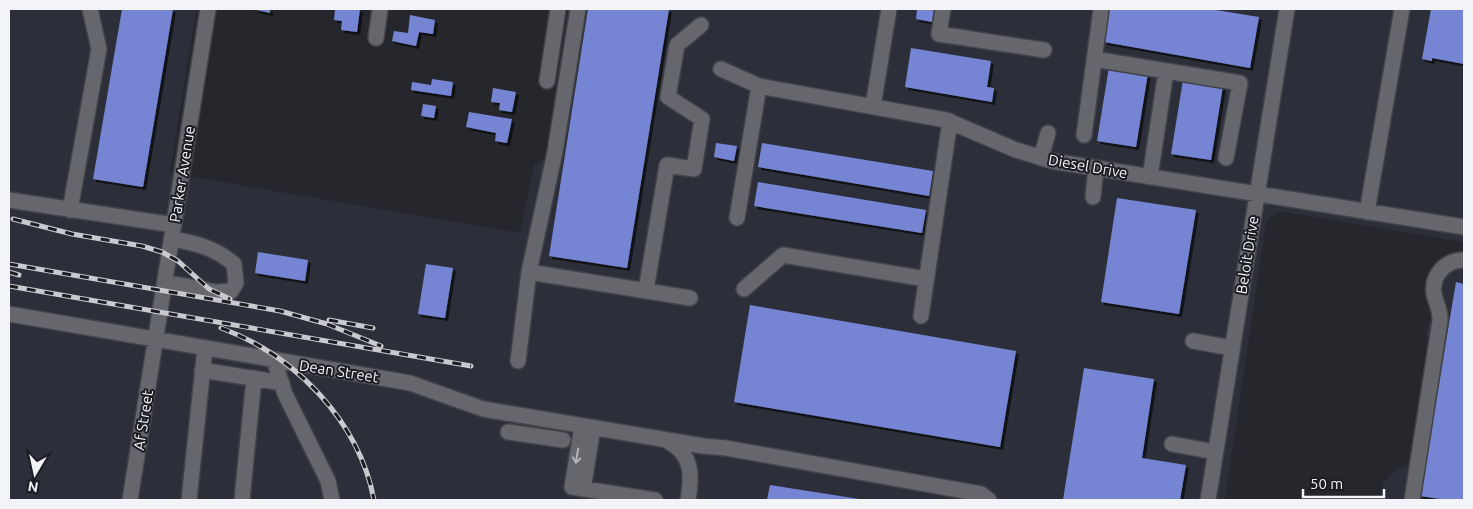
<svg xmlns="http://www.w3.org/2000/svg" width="1473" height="509" viewBox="0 0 1473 509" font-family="Ubuntu,sans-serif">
	<defs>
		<filter id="shadow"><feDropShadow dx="3" dy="3" stdDeviation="0" flood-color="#0009"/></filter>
	</defs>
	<rect width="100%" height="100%" fill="#26272c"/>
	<path fill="#2c2f3a" d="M9 9H196L170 173 520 233 534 165 545 159 568 9H1464V242L1284 212H1278L1270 218 1266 223 1225 500H9Z
		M1464 255V500H1380L1383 484 1391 474 1411 461 1433 338 1426 337 1429 320 1436 321 1429 294Z"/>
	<path fill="#7685d3" filter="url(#shadow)" d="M122 9H173L143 187 93 179Z
		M252 9H270V13Z
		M335 9H360L357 32 341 30 342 21 334 20Z
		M588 9H669L627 268 549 256Z
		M917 9H934L932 22 916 19Z
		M1109 9H1210L1259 17 1250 68 1104 42Z
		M1431 9H1464V64L1432 58V61L1422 59Z
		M410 15 435 20 433 34 419 32 416 46 392 41 394 31 408 33Z
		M911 48 991 61 987 87 994 88 992 102 905 87Z
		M1109 67 1148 73 1136 147 1097 141Z
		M432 79 453 82 451 96 411 90 412 82 431 85Z
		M1183 80 1223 86 1211 160 1171 154Z
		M493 88 516 92 512 112 499 110 500 103 491 102Z
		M423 104 436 106 434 118 421 116Z
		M469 112 512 119 507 143 495 141 496 133 466 127Z
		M716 143 737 146 734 161 714 157Z
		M762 143 933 171 929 196 758 167Z
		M758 182 926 210 922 233 754 206Z
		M1117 198 1196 210 1179 314 1101 302Z
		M258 252 308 260 305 281 255 273Z
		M426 264 453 268 445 318 418 314Z
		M1456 282 1464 284V500H1447L1420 496Z
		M750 305 1016 351 1000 447 734 402Z
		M1084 368 1154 379 1142 458 1186 465 1180 500H1063Z
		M770 485 859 499V500H767Z"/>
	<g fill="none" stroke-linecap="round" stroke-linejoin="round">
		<g stroke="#414247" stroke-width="18">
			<path id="minor" d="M943 9 939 34 1044 50
				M376 38 380 9
				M1094 59 1240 83 1226 158
				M721 69 759 86 946 120 1016 150 1052 161 1464 227
				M547 81 558 9
				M873 106 889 9
				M1084 135 1101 9
				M1041 158 1048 133
				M1150 177 1166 71
				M1093 197 1096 168
				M9 200 174 225
				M70 210 99 49 90 9
				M1367 212 1402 9
				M737 218 759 86
				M529 272 690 298
				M165 282 216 292 231 291 236 283 234 264C215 248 196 243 172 239
				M744 289 783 255 926 279
				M646 290 667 165 694 169 702 119 668 97 677 45 701 25
				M9 314 410 383 483 409 703 446 726 448 981 494 989 500
				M921 316 950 121
				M1193 341 1232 348
				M274 360 285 394 328 481 332 500
				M518 361 529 272 555 152 578 9
				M202 370 282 383
				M582 426 572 487 655 500
				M508 432 563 440
				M669 442C693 455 692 476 688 500
				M1172 444 1215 452
				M583 489 593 428
				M130 500 208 9
				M189 500 205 348
				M242 500 254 378
				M1208 500 1287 9
				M1412 500 1440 321C1441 310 1436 304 1434 294 1431 275 1446 260 1464 260"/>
		</g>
		<use href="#minor" stroke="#65676d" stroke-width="15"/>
		<g stroke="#c9cace" stroke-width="5">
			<path id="rail" d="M13 219 72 234 142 246 162 252 178 261 209 289 230 299
				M9 264 280 311 327 324 381 346
				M9 272 19 275
				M9 286 471 366
				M329 320 373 328
				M221 328C295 355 359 421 374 500"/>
		</g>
		<use href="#rail" stroke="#1c1d23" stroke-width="3" stroke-dasharray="9" stroke-linecap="butt"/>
	</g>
	<defs><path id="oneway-shaft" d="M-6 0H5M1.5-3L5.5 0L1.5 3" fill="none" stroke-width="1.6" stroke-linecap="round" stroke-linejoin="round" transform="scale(1.25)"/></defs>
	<use stroke="#b3b5b9" href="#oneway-shaft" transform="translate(577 456) rotate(99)"/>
	<g text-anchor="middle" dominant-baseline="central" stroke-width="4" stroke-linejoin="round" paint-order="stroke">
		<g font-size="15" fill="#f3f4f8" stroke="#1c1d23">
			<text transform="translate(1088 166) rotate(10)">Diesel Drive</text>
			<text transform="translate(182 174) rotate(-81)">Parker Avenue</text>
			<text transform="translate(1247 255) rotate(-81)">Beloit Drive</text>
			<text transform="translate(339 371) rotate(9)">Dean Street</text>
			<text transform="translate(143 420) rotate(-81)">Af Street</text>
		</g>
	</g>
	<rect width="1473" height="509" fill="none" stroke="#f3f4f8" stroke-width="20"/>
	<g transform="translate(35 474) rotate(189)" stroke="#1c1d23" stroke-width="4" paint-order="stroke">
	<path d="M0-4L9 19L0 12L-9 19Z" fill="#f3f4f8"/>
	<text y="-8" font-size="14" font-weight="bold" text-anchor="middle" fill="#f3f4f8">N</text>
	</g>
	<path d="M1303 489v8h81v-8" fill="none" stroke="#f3f4f8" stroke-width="2.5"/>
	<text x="1310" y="489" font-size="15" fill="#f3f4f8" stroke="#1c1d23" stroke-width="4" paint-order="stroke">50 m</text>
</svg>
